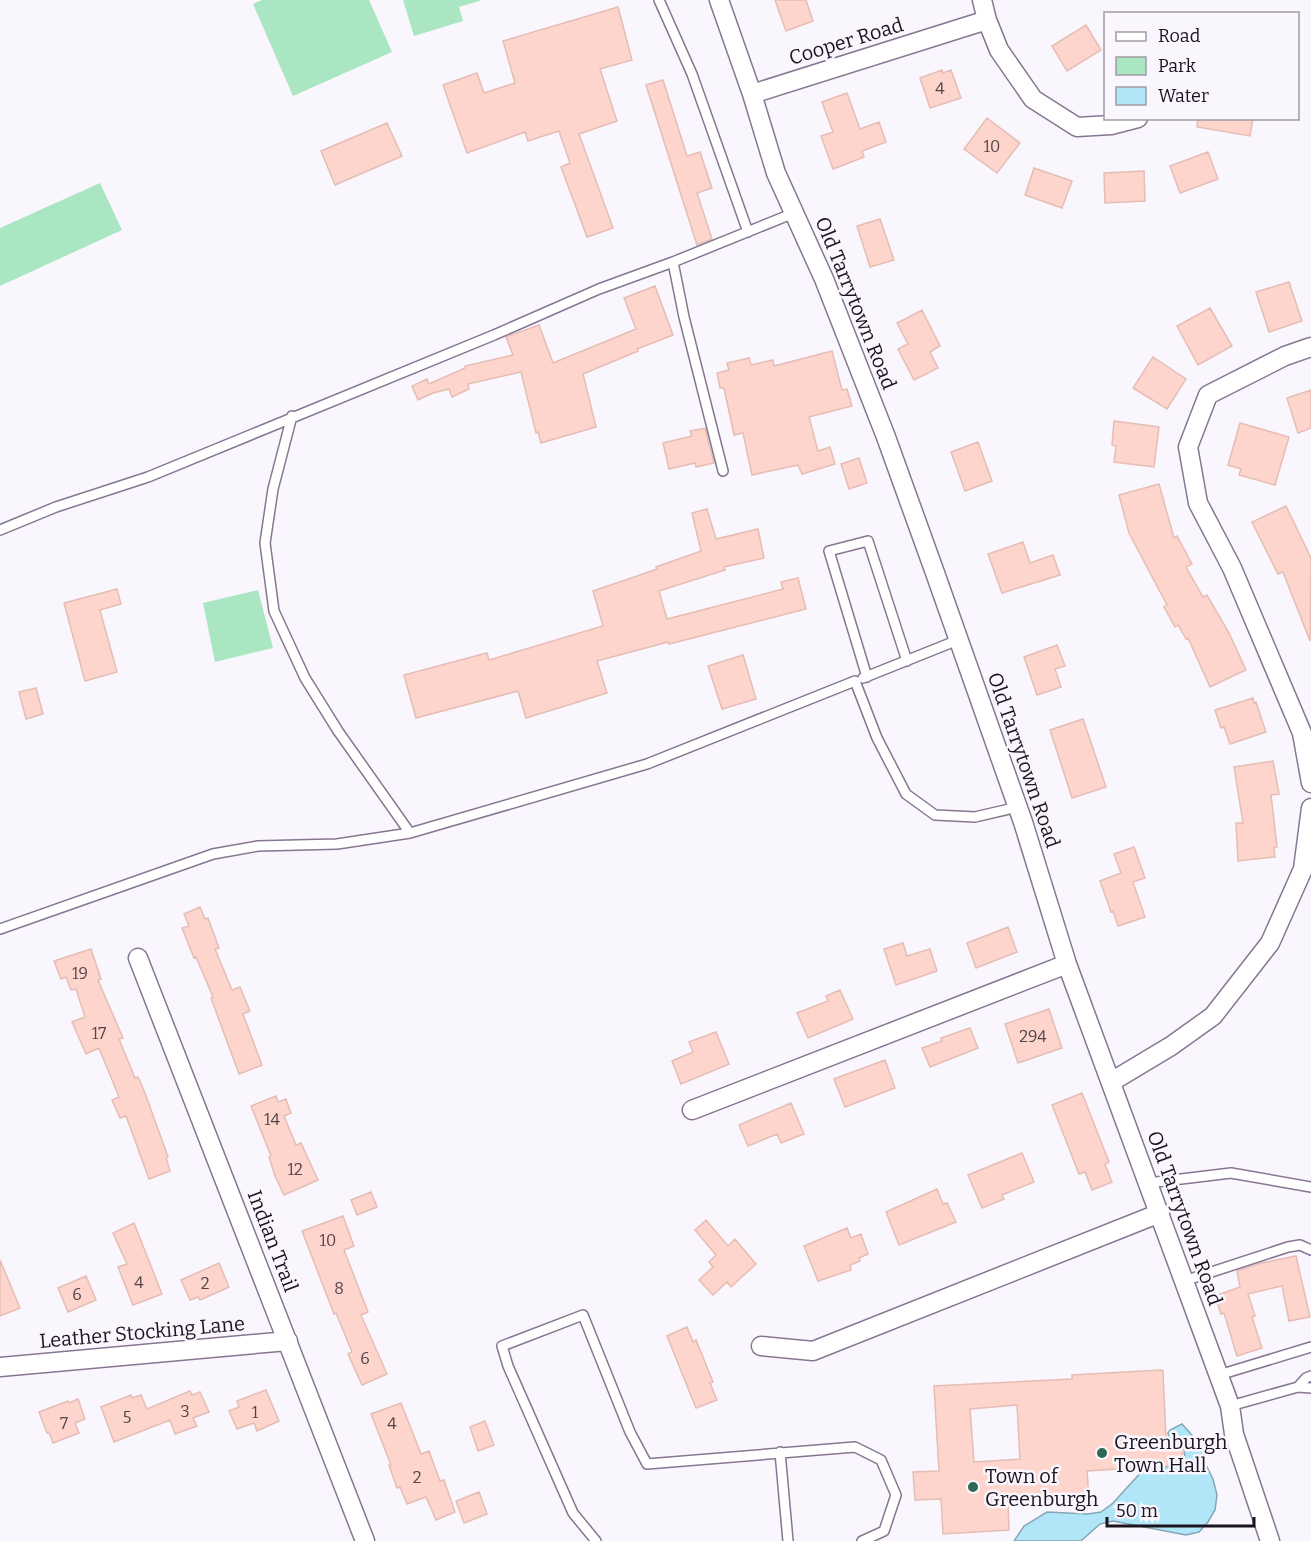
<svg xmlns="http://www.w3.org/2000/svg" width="1311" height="1541" viewBox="0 0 1311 1541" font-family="Bitter,serif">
	<rect width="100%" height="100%" fill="#faf6fd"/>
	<path fill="#aae6c2" d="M262 0H369L392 52 293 96 253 4Z
		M403 0H482L459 7 463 21 414 36Z
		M100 183 122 230 0 286V228Z
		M258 590 273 648 215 662 203 603Z"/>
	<path fill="#b0e6f8" stroke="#83a7b7" stroke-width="1.5" d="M1182 1424 1191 1434 1203 1451 1205 1463 1213 1479 1217 1495 1215 1510 1208 1522 1199 1532 1186 1535 1113 1521 1100 1524 1081 1541H1014L1024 1526 1047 1512 1088 1514 1101 1512 1113 1503 1144 1469C1159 1467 1176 1469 1185 1457 1184 1447 1181 1439 1169 1440L1168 1433 1170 1430Z"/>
	<path fill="#fdd5cc" stroke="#e5bdb5" stroke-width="1.5" fill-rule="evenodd" d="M775 0H806L813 21 786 31Z
		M618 7 632 60 600 69 617 121 579 134 613 228 587 237 561 167 570 163 559 131 528 141 525 132 467 153 443 85 477 73 484 93 515 83 503 41Z
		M1086 25 1101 50 1067 71 1052 46Z
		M942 70 943 73 951 70 961 98 930 108 920 78Z
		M663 80 687 156 700 152 712 188 697 193 712 239 697 245 646 85Z
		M847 93 860 129 879 122 886 142 862 151 864 157 833 169 821 136 833 132 822 102Z
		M987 118 1020 143 997 173 964 149Z
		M1198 118H1253L1250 136 1197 127Z
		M387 123 402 156 335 185 321 151Z
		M1208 152 1218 179 1180 193 1170 166Z
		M1034 168 1072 181 1062 208 1025 195Z
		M1144 171 1145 201 1105 203 1104 173Z
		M880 219 894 260 870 267 857 226Z
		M1289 282 1302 321 1269 332 1256 292Z
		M655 286 673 335 637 349 638 351 583 374 596 427 541 443 538 432 536 433 521 372 468 384 469 389 452 397 449 389 433 393 418 400 412 386 427 379 429 384 465 368V366L513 355 506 337 539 325 553 363 636 329 624 298Z
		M1210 308 1232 346 1198 365 1177 326Z
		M922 310 940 346 930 352 938 368 914 380 898 349 908 344 897 323Z
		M832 351 842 390 847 389 852 406 809 417 818 451 830 447 835 464 802 474 798 465 752 475 743 433 734 435 724 388H720L717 373 729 370 727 363 749 358 751 365 773 360 774 366Z
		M1153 357 1186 379 1167 409 1133 388Z
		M1311 390V428L1298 433 1287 398Z
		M1114 421 1159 427 1154 467 1114 462 1116 446 1112 445Z
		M1240 423 1289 437 1275 485 1239 475 1241 469 1228 465Z
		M705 428 714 463 696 467 695 463 669 469 663 443 692 436 690 431Z
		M978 442 992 481 965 491 951 452Z
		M859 458 867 483 849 489 841 464Z
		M1159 484 1174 538 1177 536 1192 564 1186 567 1203 597 1207 595 1229 633 1246 670 1210 687 1188 638 1186 639 1178 625 1175 627 1164 607 1167 605 1129 533 1119 495Z
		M1286 506 1311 558 1310 641 1283 572 1278 574 1252 522Z
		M707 509 716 539 758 529 764 558 724 567 725 570 659 591 667 619 783 589 781 582 798 578 806 609 669 644 668 642 597 661 607 693 526 718 518 691 416 718 404 675 487 653 489 660 603 626 593 591 640 575 657 569 656 567 701 551 692 513Z
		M1023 542 1030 563 1053 555 1060 575 1002 593 988 554Z
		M117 589 121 604 100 610 117 672 85 681 64 603Z
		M1057 645 1065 666 1055 669 1061 687 1037 695 1024 657Z
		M743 655 756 699 722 709 708 666Z
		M36 688 43 714 26 719 19 692Z
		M1253 698 1254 703 1256 702 1266 732 1230 744 1224 727 1221 728 1215 710Z
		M1083 719 1106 787 1072 798 1050 730Z
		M1273 761 1279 794 1271 795 1277 847 1274 848 1275 857 1238 861 1236 823H1243L1234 767Z
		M1134 847 1145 878 1133 882 1145 917 1118 926 1113 911 1111 912 1100 881 1121 873 1114 854Z
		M200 907 205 919 208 918 219 948 215 949 232 990 240 987 250 1011 243 1014 262 1065 239 1074 211 998 213 997 196 957 194 958 182 928 189 926 184 914Z
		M1008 927 1017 952 976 968 967 943Z
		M903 943 907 956 930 949 937 971 896 985 884 949Z
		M91 949 101 979 98 980 123 1038 119 1039 135 1078 138 1077 145 1093 168 1157 166 1158 170 1171 149 1179 126 1116 120 1118 112 1100 119 1097 99 1048 86 1054 72 1022 85 1017 76 989 71 990 66 977 61 979 54 961Z
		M840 990 853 1019 808 1038 797 1013 828 1001 826 996Z
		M1049 1009 1062 1048 1018 1063 1005 1024Z
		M970 1028 978 1048 930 1067 922 1048 942 1041 941 1038Z
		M716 1032 729 1064 681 1084 672 1061 693 1052 689 1042Z
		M885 1060 895 1088 845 1107 834 1079Z
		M1082 1093 1109 1162 1105 1164 1112 1182 1092 1190 1085 1172 1079 1174 1052 1105Z
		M276 1096 278 1102 286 1099 291 1113 284 1116 296 1145 301 1143 318 1180 284 1195 275 1176 269 1157 271 1156 251 1106Z
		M791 1103 804 1134 781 1143 777 1134 748 1146 739 1125Z
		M1022 1153 1034 1182 1002 1195 1004 1199 982 1208 968 1175Z
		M937 1189 943 1204 947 1203 956 1222 899 1245 886 1212Z
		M371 1192 377 1207 357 1215 351 1200Z
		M343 1216 354 1246 344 1250 368 1312 361 1315 387 1374 362 1385 348 1354 352 1352 336 1313 334 1314 302 1231Z
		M706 1220 728 1246 735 1239 756 1264 731 1287 727 1282 713 1295 699 1280 713 1267 709 1262 716 1255 695 1230Z
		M134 1223 162 1294 133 1305 118 1267 127 1264 113 1233Z
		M847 1228 851 1238 861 1234 868 1254 859 1258 860 1261 850 1265 851 1270 818 1281 804 1246Z
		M1296 1256 1310 1317 1289 1321 1282 1286 1248 1294 1255 1316 1252 1317 1262 1348 1237 1356 1224 1313 1221 1314 1215 1296 1240 1287 1237 1271 1257 1264Z
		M0 1260 20 1308 0 1316Z
		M219 1263 229 1287 200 1300 198 1297 190 1300 181 1280Z
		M86 1276 96 1300 68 1312 58 1288Z
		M687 1327 693 1342 696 1340 713 1382 710 1383 717 1400 696 1408 667 1336Z
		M1161 1370 1163 1371 1166 1440 1178 1443 1182 1446 1184 1451 1180 1460 1167 1466 1087 1471 1089 1498 1008 1502 1009 1530 943 1534 941 1499 915 1500 913 1472 939 1471 934 1386 1072 1379V1375ZM1017 1405 1020 1459 974 1462 970 1409Z
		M266 1390 279 1421 257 1431 254 1423 237 1429 229 1411 239 1407 237 1401Z
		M190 1391 192 1395 200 1392 209 1412 193 1418 197 1426 175 1434 170 1420 114 1442 101 1407 131 1395 132 1398 141 1395 147 1409Z
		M78 1399 85 1419 75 1423 79 1433 53 1443 49 1432 47 1433 39 1412 68 1401 69 1403Z
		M401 1403 421 1454 429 1451 440 1481 444 1480 455 1512 436 1520 426 1497 407 1504 400 1487 397 1488 389 1465H391L371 1414Z
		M485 1421 494 1445 478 1451 470 1427Z
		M479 1492 487 1514 464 1523 456 1501Z"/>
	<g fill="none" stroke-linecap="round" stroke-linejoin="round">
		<g stroke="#877692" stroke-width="12">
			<path id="lane" d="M659 0 692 74 748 232
				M292 416 273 489 265 543 274 611 305 678 338 731 410 833
				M723 471 684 317 673 262 794 213
				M0 530 56 507 148 477 494 335 599 289 673 262
				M867 677 829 551 868 541 907 661
				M863 678 958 640
				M0 929 213 854 258 846 337 844 410 833 647 764 855 681 877 738 906 794 935 815 975 817 1018 807
				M1148 1183 1231 1173 1311 1187
				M1184 1281 1288 1247 1300 1245 1311 1250
				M1219 1375 1311 1347
				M1298 1387 1306 1378 1311 1376
				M1230 1406 1298 1387 1311 1388
				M780 1452 788 1541
				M596 1541 573 1513 508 1366 502 1346 583 1315 630 1432 647 1464 855 1447 881 1460 896 1495 884 1531 862 1541"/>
		</g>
		<g stroke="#877692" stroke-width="21">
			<path id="street" d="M719 0 752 94 776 173 824 279 886 437 934 570 1023 822 1067 964 1230 1406 1234 1434 1270 1541
				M982 0 987 20 999 50 1033 99 1077 127 1111 125 1138 118
				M752 94 987 20
				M1311 347 1285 356 1208 395 1188 447 1198 503 1232 568 1302 733 1311 783
				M138 958 365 1541
				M1111 1082 1171 1046 1213 1016 1270 943 1303 869 1311 808
				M692 1110 1067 964
				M761 1346 813 1351 1160 1213
				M0 1367 288 1341"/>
		</g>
		<use href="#lane" stroke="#fff" stroke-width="9"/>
		<use href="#street" stroke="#fff" stroke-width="18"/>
	</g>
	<g fill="#2c6853" stroke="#faf6fd" stroke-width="2">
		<circle cx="1102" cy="1453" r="6"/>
		<circle cx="973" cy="1487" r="6"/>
	</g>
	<g text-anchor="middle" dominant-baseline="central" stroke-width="5" stroke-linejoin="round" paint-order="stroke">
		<g font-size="16" fill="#54444a">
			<text x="940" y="88">4</text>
			<text x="992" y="146">10</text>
			<text x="80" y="973">19</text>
			<text x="99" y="1033">17</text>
			<text x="1033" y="1036">294</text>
			<text x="272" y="1119">14</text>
			<text x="295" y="1169">12</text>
			<text x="328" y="1240">10</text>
			<text x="139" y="1282">4</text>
			<text x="205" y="1283">2</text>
			<text x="339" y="1288">8</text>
			<text x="77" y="1294">6</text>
			<text x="365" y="1358">6</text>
			<text x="185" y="1411">3</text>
			<text x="255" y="1412">1</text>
			<text x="127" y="1417">5</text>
			<text x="64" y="1423">7</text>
			<text x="392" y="1423">4</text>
			<text x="417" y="1477">2</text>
		</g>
		<g font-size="20" fill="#1b141f" stroke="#faf6fd">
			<text transform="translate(846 41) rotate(-17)">Cooper Road</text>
			<text transform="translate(856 303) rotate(68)">Old Tarrytown Road</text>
			<text transform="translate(1024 760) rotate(71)">Old Tarrytown Road</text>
			<text transform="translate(1185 1218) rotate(70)">Old Tarrytown Road</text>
			<text transform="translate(273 1241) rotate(69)">Indian Trail</text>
			<text transform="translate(142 1332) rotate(-5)">Leather Stocking Lane</text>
		</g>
		<g font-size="20" fill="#1b141f" stroke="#faf6fd" text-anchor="start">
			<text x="1114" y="1442">Greenburgh<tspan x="1114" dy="23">Town Hall</tspan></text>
			<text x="985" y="1476">Town of<tspan x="985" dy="23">Greenburgh</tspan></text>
		</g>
	</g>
	<rect x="1104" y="12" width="195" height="108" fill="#faf6fd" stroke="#a19ca4" stroke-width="1.5"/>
	<rect x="1116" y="32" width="30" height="9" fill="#ffffff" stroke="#a19ca4" stroke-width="1.5"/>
	<text x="1158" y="42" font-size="18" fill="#1b141f">Road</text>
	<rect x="1116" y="57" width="30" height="18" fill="#aae6c2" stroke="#a19ca4" stroke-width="1.5"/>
	<text x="1158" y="72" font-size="18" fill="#1b141f">Park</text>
	<rect x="1116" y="87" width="30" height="18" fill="#b0e6f8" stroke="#a19ca4" stroke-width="1.5"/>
	<text x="1158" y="102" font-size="18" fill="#1b141f">Water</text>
	<path d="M1107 1517v9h147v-9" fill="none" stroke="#1b141f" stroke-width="3"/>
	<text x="1116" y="1517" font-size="18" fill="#1b141f" stroke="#faf6fd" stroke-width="4.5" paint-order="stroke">50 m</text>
</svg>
